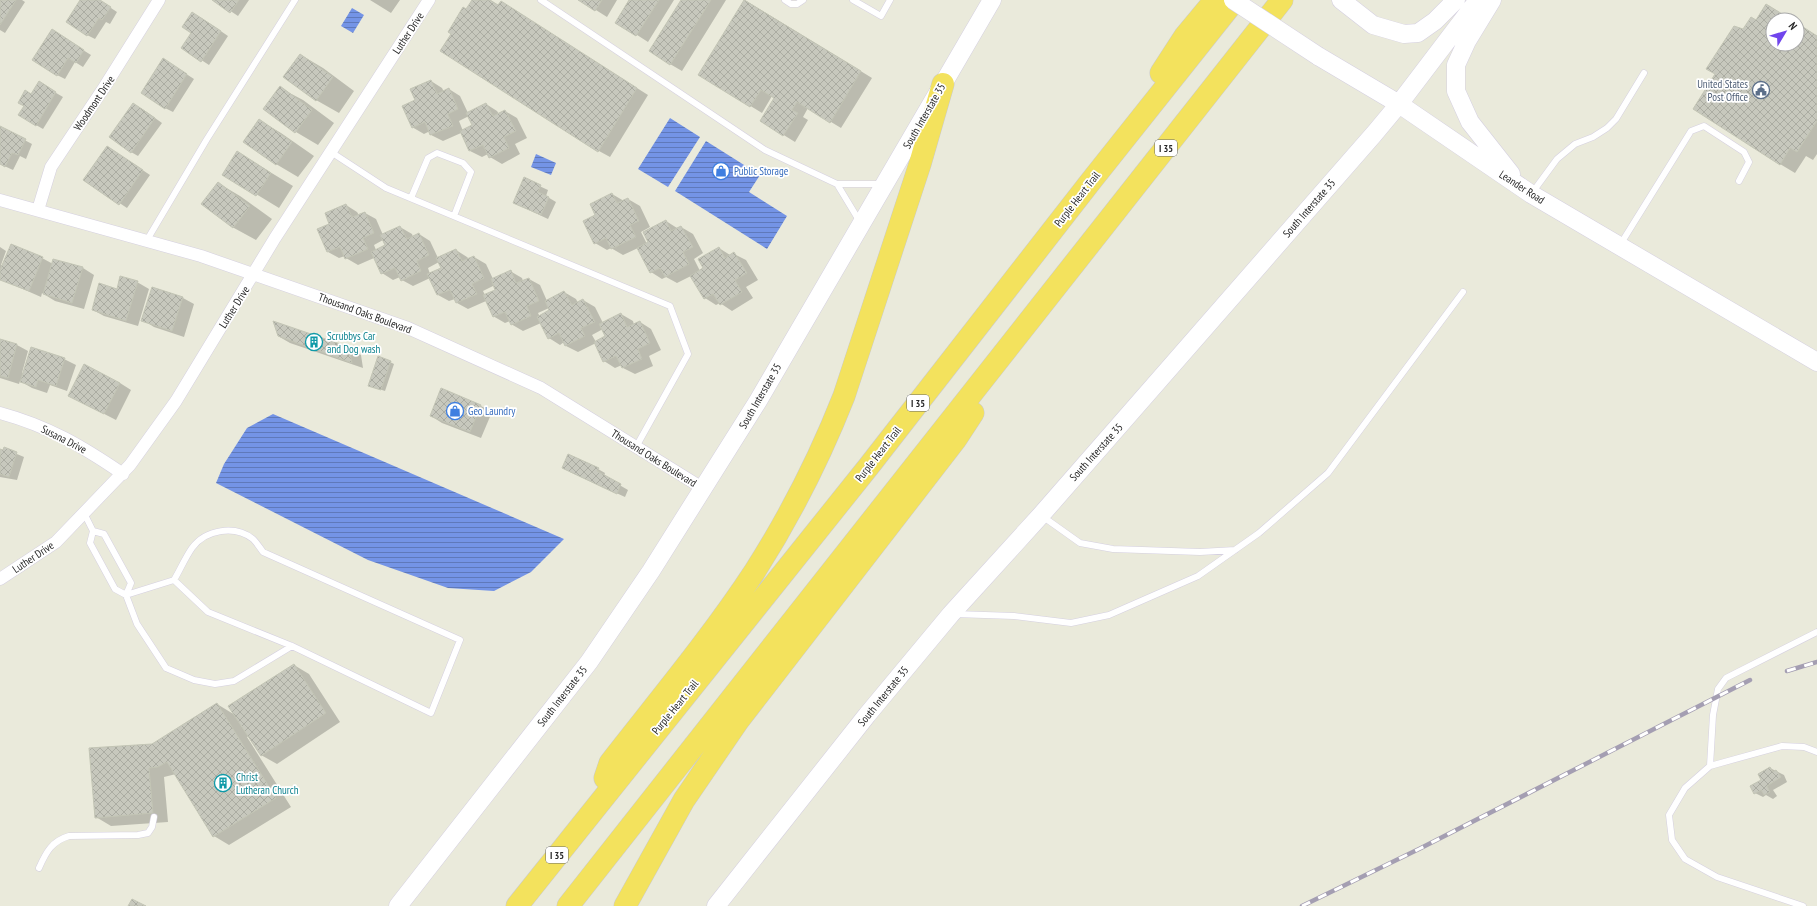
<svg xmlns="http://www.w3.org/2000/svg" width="1817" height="906" viewBox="0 0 1817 906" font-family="'PT Sans Narrow',sans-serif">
	<defs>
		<pattern id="water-rules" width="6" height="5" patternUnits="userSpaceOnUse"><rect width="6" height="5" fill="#7494e6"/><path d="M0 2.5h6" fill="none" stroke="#5f79ba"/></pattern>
		<pattern id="building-cross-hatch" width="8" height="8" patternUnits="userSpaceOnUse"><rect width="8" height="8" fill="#c7c8bd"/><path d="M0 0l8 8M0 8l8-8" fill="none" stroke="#abaca2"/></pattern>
	</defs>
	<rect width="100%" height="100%" fill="#eaeadb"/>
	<path fill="url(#water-rules)" d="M352 8 364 15 353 33 341 26Z
		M670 118 700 137 668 187 638 169Z
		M706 141 760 175 749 192 787 216 767 249 675 191Z
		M536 154 556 163 551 175 531 167Z
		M273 414 564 539 531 572 494 591 448 588 368 560 216 483 224 464 247 428Z"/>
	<path fill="#0003" fill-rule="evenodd" d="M0 0H22L25 2 5 33 0 30Z
		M82 0H99L117 12 110 24 106 22 95 39 87 35Z
		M214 0H249L238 16Z
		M370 0H400L391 13Z
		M473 0H490L498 6 512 9 648 95 610 157 599 151Z
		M580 0H617L607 17Z
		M631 0H674L648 42 617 22Z
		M682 0H726L682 71 670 64Z
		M745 0 872 78 841 128 808 108 803 117 808 120 795 142 761 121 775 98 772 96 762 113 700 75Z
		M1766 5 1791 20H1773V44H1797V24L1817 36V154L1813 160 1806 156 1795 173 1780 164 1744 30 1756 21Z
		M200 17 228 36 209 65 183 48Z
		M59 35 91 55 83 67 75 62 65 79 57 75Z
		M301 55 323 68 354 91 339 113 316 100Z
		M171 64 194 79 173 112 165 108Z
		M431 81 442 88 444 92 449 89 460 96 468 113 486 104 497 111 499 114 505 111 517 118 527 138 515 144 520 154 502 164 490 157 488 154 482 157 470 151 461 133 443 141 431 135 430 131 424 134 412 127 417 100ZM469 116 473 125 463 131 459 121Z
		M39 83 63 97 43 129 36 125 32 95Z
		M280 88 303 100 334 123 318 145 296 132Z
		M141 108 162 123 138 156 131 152Z
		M259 120 281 133 314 156 298 177 276 164Z
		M0 127 32 144 26 159 20 156 13 170 0 164Z
		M108 147 150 175 127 208 85 180Z
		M237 152 293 186 279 208 223 174Z
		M524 179 548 190 546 196 556 202 548 219 514 203Z
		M218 183 240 196 272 219 256 240 234 228 203 204Z
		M612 194 624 201 628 199 640 206 650 227 641 232 647 244 666 221 677 228 681 227 693 234 703 253 694 259 700 271 704 268 719 248 730 255 734 254 746 260 758 280 746 287 753 298 732 311 720 303 716 305 705 298 691 276 677 283 666 277 662 279 651 272 638 248 623 255 611 248 607 250 595 243 597 215Z
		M346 205 357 212 359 215 365 213 376 219 383 235 400 227 412 234 413 237 419 234 430 241 438 258 456 250 467 257 469 259 474 257 486 264 493 279 510 271 522 278 523 281 529 279 540 285 547 301 564 292 576 299 578 303 583 300 595 307 603 323 621 314 633 321 634 325 640 322 651 329 661 350 649 356 653 366 635 374 623 368 622 365 615 368 604 361 596 343 578 352 566 346 564 342 560 345 549 338 541 323 523 331 511 324 510 321 505 323 493 316 486 301 468 309 457 303 455 299 449 301 438 295 430 278 413 286 402 280 400 277 393 280 382 273 374 258 358 265 346 258 345 256 339 258 328 252 331 224ZM383 240 386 246 376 250 374 245ZM439 262 442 269 430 274 428 268ZM495 285 497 290 485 295 483 291ZM549 308 551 311 540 317 538 313ZM603 329 606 337 596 342 592 335Z
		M0 247 6 251 1 265H3L42 258 53 264 54 260 83 268 94 275 84 309 55 301 42 293 41 297 0 279Z
		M137 282 149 289 138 326 104 316 93 310 118 290Z
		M153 288 183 298 194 304 184 337 154 327 143 320Z
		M278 336 349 348 361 355 363 368 290 343Z
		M0 340 17 345 28 351 22 373 64 359 76 365 67 391 50 385 47 393 32 388 20 381 19 384 0 378Z
		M390 362 394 364 385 391 373 387Z
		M120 383 131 390 116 420 81 402Z
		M481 406 492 412 481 438 442 423 431 416Z
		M5 449 24 457 17 480 0 477V450L4 451Z
		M598 469 605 473 604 476 628 490 625 497 570 472Z
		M294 665 309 674 340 722 277 764 261 755 249 736 247 737 291 807 229 845 214 836 176 774 164 777 168 822 111 826 96 817 153 744 217 704 235 715Z
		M1770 768 1784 775 1787 782 1773 790 1777 796 1773 799 1766 795 1763 797 1755 793Z"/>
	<path fill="url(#building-cross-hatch)" stroke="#c3c5b5" d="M0 0H16L0 25Z
		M80 0H100L111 7 102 20 99 18 87 36 66 22Z
		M212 0H239L230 13Z
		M472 0H490L498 5 501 1 637 88 598 152 440 51 451 34 448 32 463 7 466 9Z
		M578 0H602L595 11Z
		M629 0H659L636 36 615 23Z
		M681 0H711L670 65 649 51Z
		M744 0 861 71 830 123 797 102 792 110 798 113 783 136 760 121 774 98 761 90 750 107 698 75Z
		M1766 4 1792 20H1773V44H1797V23L1817 36V121L1797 152 1790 148 1780 165 1693 109 1715 74 1706 69 1734 26 1743 29 1751 17 1756 20Z
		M192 12 221 31 201 62 181 48 191 33 182 27Z
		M52 29 84 50 76 63 68 58 57 76 32 60Z
		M300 54 333 77 316 101 283 77Z
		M163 58 187 74 165 109 141 93Z
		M431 80 437 94 449 88 458 109 448 114 453 126 430 135 425 122 412 128 402 106 415 100 410 89Z
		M39 81 56 92 36 126 18 115 24 106 18 103 25 90 31 94Z
		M280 86 312 110 295 133 263 109Z
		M133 103 155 118 131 153 109 137Z
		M486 103 493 116 505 110 516 131 504 137 509 148 489 158 483 145 469 151 460 131 472 125 466 113Z
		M259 119 292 142 276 165 243 142Z
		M0 126 26 139 18 155 12 153 5 167 0 164Z
		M107 146 143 170 119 205 83 180Z
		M237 151 271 173 256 196 222 175Z
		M524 177 541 185 538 192 549 197 541 215 513 203Z
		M218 182 250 206 233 228 201 204Z
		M612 193 617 203 628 198 639 221 630 225 636 237 611 249 606 238 594 244 583 221 595 215 590 204Z
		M346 204 352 217 365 212 374 233 363 238 368 249 345 259 340 247 327 252 317 229 329 224 325 213Z
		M666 220 671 231 681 226 693 247 683 252 689 264 665 277 660 268 650 273 637 248 648 242 643 232Z
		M400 226 407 239 419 233 429 255 417 261 421 271 401 281 395 268 381 274 371 252 385 245 380 235Z
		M11 244 43 257 29 291 0 280V270Z
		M719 247 725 258 734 252 747 273 735 280 742 292 720 305 713 294 704 299 690 276 703 268 698 259Z
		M456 249 462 261 474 256 484 278 472 284 477 294 456 303 450 290 437 295 427 274 441 268 436 258Z
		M53 259 83 267 72 303 43 294Z
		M511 270 516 283 529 278 539 301 527 306 531 316 511 325 505 312 493 317 483 295 495 290 491 279Z
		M120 276 138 281 126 321 92 310 99 283 117 289Z
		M152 287 183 297 172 331 141 321Z
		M564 291 572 305 583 299 595 322 581 328 585 336 565 346 559 333 548 339 537 317 549 310 545 301Z
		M621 313 627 327 640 321 650 343 638 349 642 359 622 368 616 356 603 362 594 342 605 336 599 324Z
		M273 321 349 347 352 363 278 336Z
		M0 339 17 344 8 378 0 376Z
		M31 347 65 358 56 386 38 380 36 387 20 382Z
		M378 356 391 361 381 390 368 386Z
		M84 364 120 383 104 414 68 396Z
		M441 388 481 405 470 432 430 416Z
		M4 447 17 452 9 477 0 474V449L3 450Z
		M568 454 599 468 597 471 621 484 617 494 562 468Z
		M294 664 326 713 261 756 228 706Z
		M217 703 276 798 213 837 167 762 158 767 149 768 153 813 95 818 89 748 152 744Z
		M1770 767 1773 772 1776 770 1781 777 1767 786 1770 792 1764 795 1761 790 1754 794 1750 786 1761 780 1758 774Z
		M132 899 146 906H128Z"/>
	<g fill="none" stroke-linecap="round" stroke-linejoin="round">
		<g stroke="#d5d0e0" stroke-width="7">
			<path id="lane" d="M541 0 765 150 837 184
				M785 0 791 4H797L803 0
				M853 0 881 16 890 0
				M331 152 386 188 670 306 688 354 636 447
				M1532 193 1557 159 1575 144 1593 137 1607 128 1616 119 1644 73
				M411 198 428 158 437 153 463 163 471 172 454 216
				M860 222 837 184H881
				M147 240 207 139 295 0
				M1620 245 1691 131 1704 126 1744 152 1749 162 1739 181
				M84 513 93 531 90 543 115 589 126 595 137 624 166 668 194 680 215 684 234 681 292 646
				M1042 516 1080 543 1113 549 1200 552 1235 550
				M93 531 104 534 131 583 126 595
				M126 595 174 580C180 570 185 558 192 548 206 529 235 525 253 539 257 543 260 548 263 552L460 640 431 713 292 646 208 612 174 580
				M955 614 1014 616 1071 623 1109 615 1198 576 1259 533 1328 473 1463 292
				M1710 766 1713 715 1718 689 1726 678 1817 632
				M39 868C46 852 52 841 69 836L138 835 148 833 152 827 154 817
				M1803 906 1717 877 1685 859 1672 840 1669 815 1685 788 1710 766 1782 746 1804 747 1817 752"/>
		</g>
		<g stroke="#d5d0e0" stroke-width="13">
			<path id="street" d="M0 200 201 256 408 328 541 388 704 489
				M38 210 51 167 105 86 159 0
				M0 413C48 426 82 446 123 474
				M0 579 56 542 130 465 176 401 275 238 429 0"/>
		</g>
		<g stroke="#d5d0e0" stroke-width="19">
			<path id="secondary" d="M1341 0 1373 25 1404 34 1418 33 1435 21 1456 0
				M1492 0 1467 41 1456 65V91L1470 122 1511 174
				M1318 56 1399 104 1531 194 1817 362
				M398 906 589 662 651 571 758 401 992 0
				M716 906 867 715 951 614 1041 515 1374 134 1399 104 1478 0"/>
		</g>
		<g stroke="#cbcbcb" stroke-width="23">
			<path id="highway" d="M1161 73 1185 36 1215 0
				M605 778 610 763C659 700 711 638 755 571 790 516 820 457 844 396L920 164 943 84
				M517 906 869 466 1091 181 1235 0
				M568 906 1282 0
				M625 906 684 800 738 721 956 439 973 413"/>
		</g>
		<use href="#lane" stroke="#fff" stroke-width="6"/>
		<use href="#street" stroke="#fff" stroke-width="12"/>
		<use href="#secondary" stroke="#fff" stroke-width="18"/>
		<use href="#highway" stroke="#f3e25d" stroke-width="22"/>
		<g stroke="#a49eb2" stroke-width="4.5">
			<path id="rail" d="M1787 671 1817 662
				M1302 906 1419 849 1750 680"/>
		</g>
		<use href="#rail" stroke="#fff" stroke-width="3" stroke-dasharray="9" stroke-linecap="butt"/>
		<g stroke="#d5d0e0" stroke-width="19" stroke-linecap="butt">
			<path id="secondary-bridge" d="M1233 0 1318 56"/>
		</g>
		<use href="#secondary-bridge" stroke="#fff" stroke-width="18"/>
	</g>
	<defs>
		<g id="civic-ring" transform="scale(0.9)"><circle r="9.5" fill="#fff" stroke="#5c6f8a" stroke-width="1.5"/><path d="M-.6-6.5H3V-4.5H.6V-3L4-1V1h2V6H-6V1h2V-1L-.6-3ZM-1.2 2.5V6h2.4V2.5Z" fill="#5c6f8a"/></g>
		<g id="shop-ring" transform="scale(0.9)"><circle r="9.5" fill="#fff" stroke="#3f7fe0" stroke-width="1.5"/><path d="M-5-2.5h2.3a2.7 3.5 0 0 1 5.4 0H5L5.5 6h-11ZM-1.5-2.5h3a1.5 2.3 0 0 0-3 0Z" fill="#3f7fe0"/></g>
		<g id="building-ring" transform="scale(0.9)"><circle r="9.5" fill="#fff" stroke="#0f9aa8" stroke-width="1.5"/><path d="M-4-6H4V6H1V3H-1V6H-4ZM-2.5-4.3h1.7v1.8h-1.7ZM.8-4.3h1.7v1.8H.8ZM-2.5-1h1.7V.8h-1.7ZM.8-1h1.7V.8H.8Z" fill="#0f9aa8"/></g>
	</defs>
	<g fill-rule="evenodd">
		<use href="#civic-ring" x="1761" y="90"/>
		<use href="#shop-ring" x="721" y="171"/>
		<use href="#building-ring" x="314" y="342"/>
		<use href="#shop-ring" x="455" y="411"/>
		<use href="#building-ring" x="223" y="783"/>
	</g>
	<g text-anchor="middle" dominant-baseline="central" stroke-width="3.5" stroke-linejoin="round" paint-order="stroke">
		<g fill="#fff" stroke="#686868" stroke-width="1">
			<rect x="1155" y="140" width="22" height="16" rx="3"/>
			<rect x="907" y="395" width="22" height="16" rx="3"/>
			<rect x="546" y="847" width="22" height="16" rx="3"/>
		</g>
		<g font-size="10" font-weight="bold" fill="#282828">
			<text x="1166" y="148">I 35</text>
			<text x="918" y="403">I 35</text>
			<text x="557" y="855">I 35</text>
		</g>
		<g font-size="11" fill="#282828" stroke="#fff">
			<text transform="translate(408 33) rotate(-57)">Luther Drive</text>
			<text transform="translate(94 103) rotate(-56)">Woodmont Drive</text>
			<text transform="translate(924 116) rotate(-60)">South Interstate 35</text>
			<text transform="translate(1522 187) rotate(33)">Leander Road</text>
			<text transform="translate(1077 199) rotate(-52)">Purple Heart Trail</text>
			<text transform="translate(1309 208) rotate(-49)">South Interstate 35</text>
			<text transform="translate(234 307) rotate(-58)">Luther Drive</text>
			<text transform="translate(365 313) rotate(20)">Thousand Oaks Boulevard</text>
			<text transform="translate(760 396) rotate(-60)">South Interstate 35</text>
			<text transform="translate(64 439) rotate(27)">Susana Drive</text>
			<text transform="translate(1096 452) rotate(-48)">South Interstate 35</text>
			<text transform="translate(878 454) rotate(-52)">Purple Heart Trail</text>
			<text transform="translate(654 458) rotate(32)">Thousand Oaks Boulevard</text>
			<text transform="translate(33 557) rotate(-34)">Luther Drive</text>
			<text transform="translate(562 696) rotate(-52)">South Interstate 35</text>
			<text transform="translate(883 696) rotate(-51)">South Interstate 35</text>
			<text transform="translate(675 707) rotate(-51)">Purple Heart Trail</text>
		</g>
		<g font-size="11" fill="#4e5e75" stroke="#fff" text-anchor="end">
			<text x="1748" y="84">United States<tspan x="1748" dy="13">Post Office</tspan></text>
		</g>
		<g font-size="11" fill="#366cbe" stroke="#fff" text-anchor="start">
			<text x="734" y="171">Public Storage</text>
			<text x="468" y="411">Geo Laundry</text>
		</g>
		<g font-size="11" fill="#0d838f" stroke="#fff" text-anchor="start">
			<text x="327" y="336">Scrubbys Car<tspan x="327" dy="13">and Dog wash</tspan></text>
			<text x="236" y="777">Christ<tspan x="236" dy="13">Lutheran Church</tspan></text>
		</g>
	</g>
	<g transform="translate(1785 32) rotate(52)"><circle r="19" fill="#ffffff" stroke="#a9a9a9"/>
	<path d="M0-3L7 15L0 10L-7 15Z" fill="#7145ed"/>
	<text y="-6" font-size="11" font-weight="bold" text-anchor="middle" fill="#282828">N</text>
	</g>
</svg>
